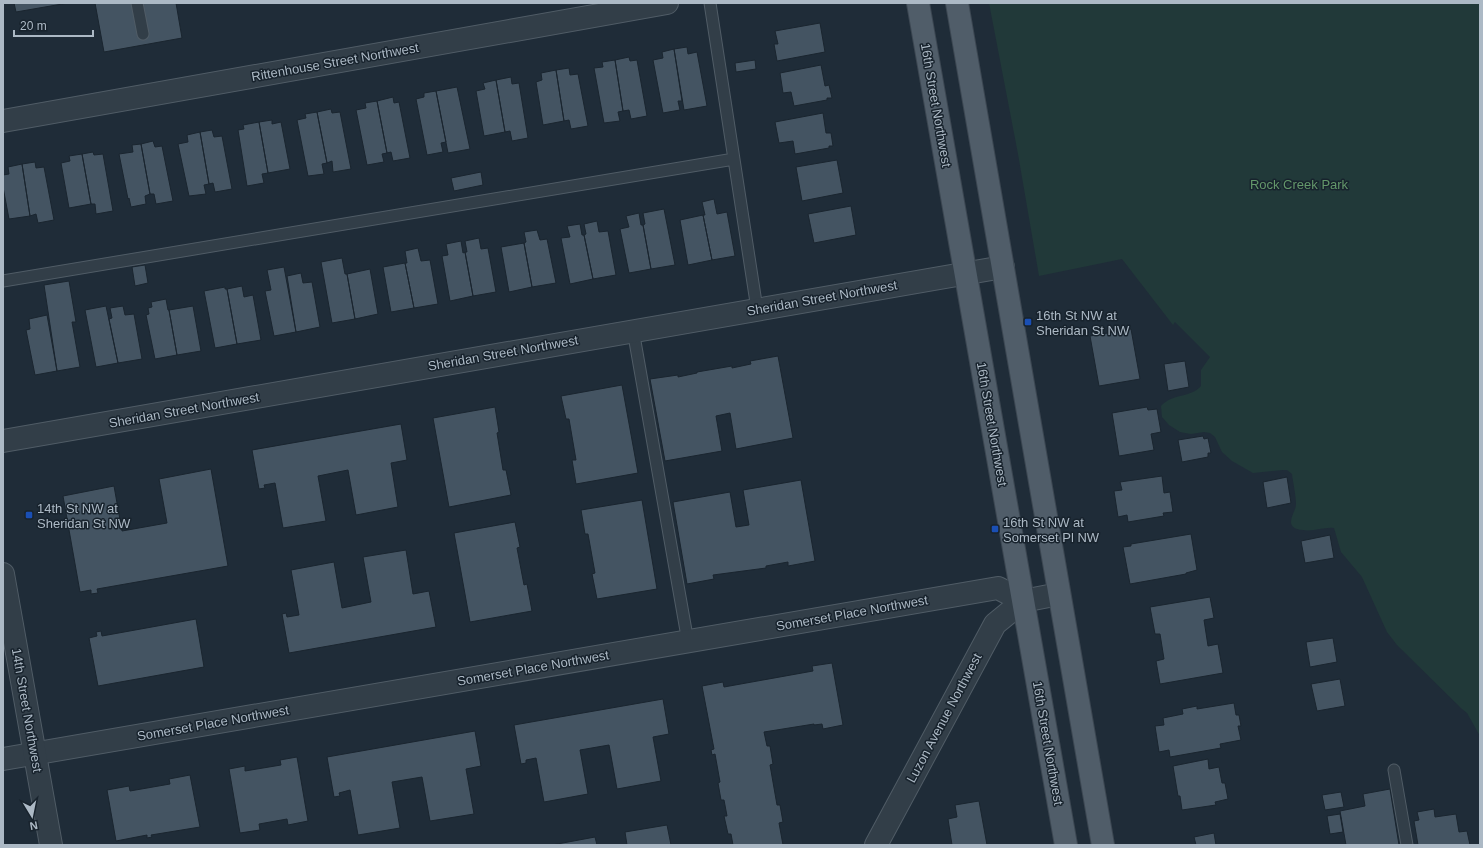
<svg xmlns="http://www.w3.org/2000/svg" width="1483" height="848" viewBox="0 0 1483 848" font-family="Helvetica,sans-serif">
	<rect width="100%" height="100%" fill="#1f2c38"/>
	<path fill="#213939" d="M989 3H1480V736L1467 713 1462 709 1397 645 1387 632 1362 577 1341 552 1334 528C1323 527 1313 532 1303 530 1281 528 1296 513 1296 504 1296 495 1293 483 1292 474L1287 470H1283L1253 473 1232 461 1222 452 1215 437 1210 433 1204 432 1191 434 1180 432 1169 425 1162 417 1161 406C1173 393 1191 398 1201 386V370L1210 357 1175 322 1173 325 1122 259 1039 276 1018 154Z"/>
	<path fill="#445462" stroke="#1a252f" d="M14 3H68L16 12Z
		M95 3H176L182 38 104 52Z
		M820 23 825 52 777 61 774 44H778L775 31Z
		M687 47 688 54 697 52 707 106 684 110 674 49Z
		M674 49 682 101H678L680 110 663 113 653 60 663 58 662 52Z
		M629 57 630 61 637 60 647 116 631 119 629 110 623 111 615 60Z
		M615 60 623 111 618 112 620 121 604 123 594 68 603 67 602 62Z
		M755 60 756 69 736 72 735 63Z
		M821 65 825 86 829 85 832 98H827V100L794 106 791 92 783 93 780 73Z
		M569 68 570 75 578 74 588 126 571 129 569 120 564 121 556 70Z
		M556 70 564 121 543 125 536 82 542 80 541 73Z
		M511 77 512 84 519 83 528 138 512 141 510 131 505 132 496 80Z
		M496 80 505 132 484 136 476 91 485 89 483 83Z
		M457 87 470 149 448 153 436 91Z
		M436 91 446 142 441 143 443 152 427 155 416 99 424 97V93Z
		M393 97 394 103 399 102 410 158 393 161 391 152 387 153 377 101Z
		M377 101 387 153 382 154 384 162 367 165 356 110 366 108 365 103Z
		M331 109 332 113 340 112 351 169 333 172 332 161 327 163 317 112Z
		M317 112 327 163 322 164 324 174 308 176 297 120 306 118 305 114Z
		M823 113 826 133H831L833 146H829V148L795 154 793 141 779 143 775 122Z
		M272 120V124L281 122 290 169 268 173 259 122Z
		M259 122 268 173 262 174 264 183 247 186 238 130 244 129 243 125Z
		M212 130 214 137 222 136 232 189 215 192 213 183 209 184 200 132Z
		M200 132 209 184 204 185 206 194 189 196 178 144 188 142 187 135Z
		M153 141 155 147 162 146 173 201 156 204 154 194H150L141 144Z
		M141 144 150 194 145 196 146 204 131 207 129 198 128 199 119 154 133 152 132 145Z
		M93 152 94 155 103 154 113 211 96 214 95 204H91L82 154Z
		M82 154 91 204 69 208 61 163 70 161 69 156Z
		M837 160 843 193 802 201 796 167Z
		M35 162 36 168 44 167 54 220 38 223 36 214 30 216 22 164Z
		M22 164 30 216 9 219 3 187V175L9 174 8 167Z
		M481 172 483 185 454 191 451 178Z
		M714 199 717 214 727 212 735 256 712 260 703 215H705L702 202Z
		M851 206 856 235 814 243 808 214Z
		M664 209 675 265 651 269 643 225 645 224 643 213Z
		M639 213 641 225H643L651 269 629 273 620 229 629 227 626 216Z
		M703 215 712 260 688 265 680 220Z
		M597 221 599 232 608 231 616 275 593 279 584 235 586 234 584 224Z
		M580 224 582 235H584L593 279 570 284 561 238 570 237 567 226Z
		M537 230 540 240 547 239 556 283 532 287 524 243 526 242 524 232Z
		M479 238 481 249 488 248 496 292 473 296 465 252H467L465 241Z
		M461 241 463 253 465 252 473 296 450 301 442 256 448 255 446 244Z
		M524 243 532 287 509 292 501 247Z
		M418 248 421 261 430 260 438 304 414 308 405 263H407L405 251Z
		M342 258 345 274H347L355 319 332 323 321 262Z
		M405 263 414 308 391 312 383 267Z
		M145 265 148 283 135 286 132 267Z
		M284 267 296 332 274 336 265 291 271 290 267 270Z
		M370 269 378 314 355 319 347 274Z
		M301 273 303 283 312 282 320 327 296 332 287 276Z
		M69 281 76 322H72L80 367 57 371 44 285Z
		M242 286 244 297 253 295 261 340 237 344 227 289Z
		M225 287V289H227L237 344 215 348 204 291Z
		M166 299 168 310H169L177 355 155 359 146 315 149 314 148 308 152 307 151 302Z
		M106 306 118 363 96 367 85 310Z
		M123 306 125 315 134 314 142 359 118 363 109 319 112 318 110 308Z
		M193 306 201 351 177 355 169 310Z
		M47 315 57 371 35 375 26 330 30 329 29 319Z
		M1131 329 1140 379 1099 386 1090 336Z
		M778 356 793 438 736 449 730 413 716 416 722 451 665 461 650 379 678 375V377L697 373V372L732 366V368L751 364 750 361Z
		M1185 361 1189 387 1168 391 1164 364Z
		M622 385 638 473 576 484 572 460H576L569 419H566L561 396Z
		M495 407 499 432 497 433 503 470H506L511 495 449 507 433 418Z
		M1147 407 1148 410 1157 409 1161 432 1151 434 1154 450 1119 456 1112 413Z
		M401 424 407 460 391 463 398 507 356 515 348 470 318 476 326 521 283 528 275 483 264 485 265 488 259 489 252 450Z
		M1203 436 1204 439 1208 438 1211 453H1208V457L1182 462 1178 440Z
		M211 469 228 566 97 589 98 593 91 594V590L80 592 63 496 114 486 122 531 167 523 159 479Z
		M1162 476 1164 493 1170 492 1173 512 1163 513 1164 516 1128 522 1127 515 1118 517 1114 491 1122 490 1120 482Z
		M1287 477 1291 503 1267 508 1263 482Z
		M801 480 815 561 788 566V562L766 566V568L713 575 714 579 687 584 673 502 730 492 736 527 749 525 743 490Z
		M642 500 657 589 597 599 592 574 595 573 588 534H585L581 510Z
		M515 522 520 547 517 548 524 585 527 584 532 611 470 622 454 533Z
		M1191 534 1197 570 1186 573V574L1130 584 1123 547 1131 546V544Z
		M1330 535 1334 558 1305 563 1301 541Z
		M406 550 413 594 429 591 436 627 289 653 282 614 286 613 287 617 299 615 291 570 334 562 342 608 371 602 363 557Z
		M1210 597 1214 618 1204 620 1208 646 1218 644 1223 673 1160 684 1156 661 1164 659 1160 634H1155L1150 607Z
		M196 619 204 667 98 686 89 638 97 636 96 632 101 631 102 636Z
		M1333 638 1337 662 1310 667 1306 642Z
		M832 663 843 725 823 729 822 724 814 725V724L764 732 767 746H770L773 764 770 765 777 805H780L783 822 779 823 783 845H733L731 834H728L724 816H727L724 800H721L718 783 720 782 715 754 712 755 711 750 714 749 702 686 723 682 724 687 813 671 812 666Z
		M1340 679 1345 706 1317 711 1311 684Z
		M663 699 669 734 653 737 661 781 617 789 609 745 580 750 588 794 544 802 536 758 526 760V763L521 764 514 725Z
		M1234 703 1236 715H1239L1241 726H1238L1241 740 1220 744 1221 748 1170 757 1169 750 1159 752 1155 726 1164 725 1163 718 1183 714 1182 709 1197 706V709Z
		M475 731 481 766 466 769 474 814 430 821 422 777 392 782 400 828 358 835 350 790 339 793 340 796 334 797 327 757Z
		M297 757 308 821 288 825 287 819 259 824 260 830 240 833 229 769 245 766V771L281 765 280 760Z
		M1208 759 1209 769 1219 767 1222 783H1225L1228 799 1215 802 1216 805 1182 810 1180 796H1178L1173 766Z
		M190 775 200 827 151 835 152 837 147 838V835L116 841 107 790 129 786 130 791 170 784 169 779Z
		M1390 789 1399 845H1346L1340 811 1365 806 1363 794Z
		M1341 792 1344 807 1325 810 1322 795Z
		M979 801 987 845H952L948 819 957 817 955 805Z
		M1434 809 1435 817 1456 814 1459 832 1467 831 1470 845H1418L1414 821 1419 820 1417 812Z
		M1340 814 1343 832 1330 834 1327 816Z
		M667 825 671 845H627L625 832Z
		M1214 833 1216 845H1196L1194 837Z
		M595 837 597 845H552Z"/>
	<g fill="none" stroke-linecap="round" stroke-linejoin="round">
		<g stroke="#505c66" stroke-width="13">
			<path id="service" d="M137 3 143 34
				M710 3 757 309
				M3 281 734 159
				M633 330 688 642
				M1394 770 1407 845"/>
		</g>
		<g stroke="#505c66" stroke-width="24">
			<path id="minor" d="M3 121 667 3
				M3 759 998 588 1023 601 1059 594
				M876 845 995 624 1023 601"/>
		</g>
		<g stroke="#505c66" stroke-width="24">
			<path id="tertiary" d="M3 441 1003 267
				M3 574 51 845"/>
		</g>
		<g stroke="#3c4752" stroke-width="24">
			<path id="primary" d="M918 3 1066 845
				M957 3 1103 845"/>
		</g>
		<use href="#service" stroke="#323e48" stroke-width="11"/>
		<use href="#minor" stroke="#323e48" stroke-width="22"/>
		<use href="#tertiary" stroke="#323e48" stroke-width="22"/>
		<use href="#primary" stroke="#505d69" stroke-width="22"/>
	</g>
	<g fill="#1a4fb4" stroke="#18232d" stroke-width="1.5">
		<rect x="1024" y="318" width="8" height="8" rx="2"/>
		<rect x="25" y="511" width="8" height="8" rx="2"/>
		<rect x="991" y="525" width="8" height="8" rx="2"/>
	</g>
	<g text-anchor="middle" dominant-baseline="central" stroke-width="3" stroke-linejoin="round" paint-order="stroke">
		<g font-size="13" fill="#acb9c5" stroke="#18232d">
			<text transform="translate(335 62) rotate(-10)">Rittenhouse Street Northwest</text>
			<text transform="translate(936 105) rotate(80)">16th Street Northwest</text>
			<text transform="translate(822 298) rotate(-10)">Sheridan Street Northwest</text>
			<text transform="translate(503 353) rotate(-10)">Sheridan Street Northwest</text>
			<text transform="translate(184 410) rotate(-10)">Sheridan Street Northwest</text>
			<text transform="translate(992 424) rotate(80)">16th Street Northwest</text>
			<text transform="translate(852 613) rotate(-10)">Somerset Place Northwest</text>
			<text transform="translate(533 668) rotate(-10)">Somerset Place Northwest</text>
			<text transform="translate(27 710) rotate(80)">14th Street Northwest</text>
			<text transform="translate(944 718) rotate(-62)">Luzon Avenue Northwest</text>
			<text transform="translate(213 723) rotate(-10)">Somerset Place Northwest</text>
			<text transform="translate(1048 743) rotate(80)">16th Street Northwest</text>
		</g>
		<g font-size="13" fill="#63976a" stroke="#18232d">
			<text x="1299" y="184">Rock Creek Park</text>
		</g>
		<g font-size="13" fill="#acb9c5" stroke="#18232d" text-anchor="start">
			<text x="1036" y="315">16th St NW at<tspan x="1036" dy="15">Sheridan St NW</tspan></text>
			<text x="37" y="508">14th St NW at<tspan x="37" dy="15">Sheridan St NW</tspan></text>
			<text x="1003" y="522">16th St NW at<tspan x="1003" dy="15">Somerset Pl NW</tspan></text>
		</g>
	</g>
	<rect width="1483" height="848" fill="none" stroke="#acb9c5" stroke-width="8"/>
	<g transform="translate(32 816) rotate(170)" stroke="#18232d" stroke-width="3" paint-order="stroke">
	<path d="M0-3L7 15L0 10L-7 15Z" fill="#acb9c5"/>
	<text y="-6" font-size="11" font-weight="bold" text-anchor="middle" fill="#acb9c5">N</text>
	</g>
	<path d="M14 30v6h79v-6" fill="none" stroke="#acb9c5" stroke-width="2"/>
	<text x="20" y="30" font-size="12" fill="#acb9c5" stroke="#18232d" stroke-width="3" paint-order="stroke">20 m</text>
</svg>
